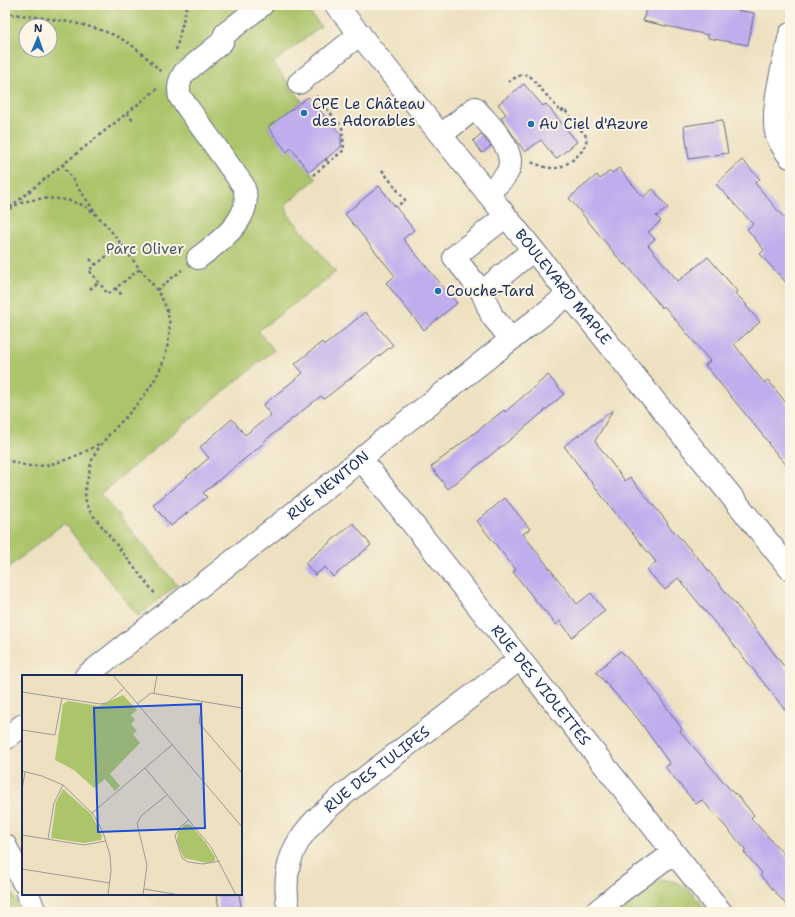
<svg xmlns="http://www.w3.org/2000/svg" width="795" height="917" viewBox="0 0 795 917" font-family="'Shantell Sans',sans-serif">
	<rect width="100%" height="100%" fill="#fcf5e5"/>
	<filter id="ink" filterUnits="userSpaceOnUse"><feTurbulence type="fractalNoise" baseFrequency=".025" numOctaves="2"/><feDisplacementMap in="SourceGraphic" scale="8" xChannelSelector="R" yChannelSelector="G"/><feConvolveMatrix kernelMatrix="1 2 1 2 8 2 1 2 1" color-interpolation-filters="sRGB"/></filter>
	<filter id="wash" filterUnits="userSpaceOnUse"><feTurbulence type="fractalNoise" baseFrequency=".012" numOctaves="4" result="noise"/><feDisplacementMap in="SourceGraphic" scale="16" xChannelSelector="R" yChannelSelector="G"/><feGaussianBlur stdDeviation="0.9" result="paint"/><feColorMatrix in="noise" values="0 0 0 0 0 0 0 0 0 0 0 0 0 0 0 0 0 1.4 0 .05"/><feComposite in="paint" operator="in"/></filter>
	<g filter="url(#wash)">
		<rect width="100%" height="100%" fill="#eee1c1"/>
		<path fill="#acc56a" stroke="#647a64" fill-rule="evenodd" d="M5 5H304L321 26 273 63 302 101 268 128 287 151 291 148 316 179 286 204 288 214 336 272 258 331 274 350 100 494 177 585 138 616 64 523 5 570ZM26 26H50V50H26Z
			M5 877 18 907 20 912H5Z
			M661 880C685 880 693 894 707 912H610L651 883Z"/>
		<g id="blocks">
			<path fill="#c0aded" d="M647 5H705L754 13 748 45 708 38V35L643 21Z
				M524 84 543 106 546 104 577 142 556 159 541 140 525 152 501 118 506 114 498 104Z
				M308 97 341 134V147L309 172 291 148 287 152 268 127Z
				M722 120 728 153 689 159 684 126Z
				M481 134 491 146 482 153 473 141Z
				M742 160 760 179 755 183 790 225V287L760 254 764 250 747 229 753 224 716 184Z
				M619 168 643 197 653 189 668 208 656 216 661 221 648 232 655 239 648 245 678 281 708 257 737 291 735 293 747 305 746 306 760 322 734 344 764 383 768 380 790 408V469L768 444 769 443 705 365 710 361 664 306 662 308 626 264 624 265 569 198 597 175 600 179 610 171 612 173Z
				M379 186 414 230 403 239 457 303 424 330 386 283 395 276 345 214Z
				M365 312 393 345 324 399 321 396 263 442 264 443 203 493 207 497 171 526 153 505 209 458 200 447 232 419 245 435 271 415 263 405 303 373 295 364 322 342 325 345Z
				M548 375 564 394 521 431 448 489 431 467 504 410 505 412Z
				M613 410 595 441 625 481 630 477 668 523 667 524 699 559 746 617 790 674V716L725 634V635L678 578 665 590 647 570 656 562 608 504 564 446Z
				M505 498 530 529 523 534 577 604 591 593 605 611 572 637 560 621 556 625 545 611H544L513 572 516 570 477 521Z
				M353 523 371 545 333 577 325 567 315 575 305 563Z
				M621 651 648 681 682 729 680 731 734 794 735 793 754 815 751 818 790 861V909L760 875 762 873 744 852 746 850 702 800 696 804 665 767 670 764 638 719 596 672Z
				M217 894H239L242 912H219Z"/>
		</g>
	</g>
	<g filter="url(#ink)">
		<use href="#blocks" fill-opacity="0" stroke="#656d81" stroke-width="1"/>
		<g fill="none" stroke-linecap="round" stroke-linejoin="round">
			<g stroke="#656d81" stroke-width="24">
				<g id="minor">
					<path id="s1" d="M336 5 790 569"/>
					<path d="M790 34C785 60 769 112 777 136 780 143 785 151 790 157"/>
					<path d="M299 83 360 34"/>
					<path d="M441 135 475 108C487 123 520 151 507 173 503 181 494 187 487 193"/>
					<path d="M506 216 454 257 482 292 492 316 511 339"/>
					<path d="M198 258C220 241 256 217 243 185L180 97C178 87 179 81 184 73L222 42 225 34 262 5"/>
					<path d="M482 292 533 250"/>
					<path id="s2" d="M361 459 721 912"/>
					<path id="s3" d="M86 676 337 479 382 441 569 294"/>
					<path d="M5 739 23 725"/>
					<path d="M5 845 23 882"/>
					<path d="M28 894 35 912"/>
					<path id="s4" d="M289 912C276 846 312 821 358 783L520 659"/>
					<path d="M596 912 619 893 673 853"/>
				</g>
			</g>
			<path stroke="#656d81" stroke-width="2.5" stroke-dasharray="3 3" stroke-linecap="butt" d="M5 13C41 18 83 21 116 36 133 44 148 58 161 72
				M176 50 187 5
				M508 82C515 78 522 72 530 76L561 112 564 109 586 136C590 149 568 166 556 168 548 169 539 165 531 162
				M313 103 319 98
				M127 113 133 121
				M325 159 329 162
				M62 164 97 215
				M382 170 405 200 396 207
				M313 175 344 150 342 127 316 96
				M10 207 157 89
				M5 212C10 209 15 205 21 203 41 196 67 197 86 207 104 218 123 247 136 264 148 279 164 295 168 315 171 326 169 337 167 348 161 377 142 400 122 421 112 432 102 441 95 454 91 460 90 468 89 474 85 487 83 497 89 510L156 595
				M121 245 89 270 108 294 140 269
				M90 259 95 264
				M115 288 122 295
				M90 289 99 282
				M157 290 182 270
				M5 459C14 462 23 466 32 466 53 467 84 454 100 443"/>
			<use href="#minor" stroke="#fff" stroke-width="22"/>
		</g>
	</g>
	<g fill="#1f6fb2" stroke="#fcf5e5" stroke-width="1.5">
		<circle cx="304" cy="113" r="4"/>
		<circle cx="531" cy="124" r="4"/>
		<circle cx="438" cy="291" r="4"/>
	</g>
	<g text-anchor="middle" dominant-baseline="central" stroke-width="4" stroke-linejoin="round" paint-order="stroke">
		<g font-size="15" fill="#1b2f5e" stroke="#fcf5e5" text-anchor="start">
			<text x="312" y="104">CPE Le Château<tspan x="312" dy="17">des Adorables</tspan></text>
			<text x="539" y="124">Au Ciel d'Azure</text>
			<text x="446" y="291">Couche-Tard</text>
		</g>
		<g font-size="15" fill="#465c62" stroke="#fcf5e5">
			<text x="145" y="249">Parc Oliver</text>
		</g>
		<g font-size="15" fill="#1b2f5e" stroke="#fcf5e5">
			<text stroke="none"><textPath href="#s1" startOffset="362">BOULEVARD MAPLE</textPath></text>
			<text stroke="none"><textPath href="#s3" startOffset="308">RUE NEWTON</textPath></text>
			<text stroke="none"><textPath href="#s2" startOffset="289">RUE DES VIOLETTES</textPath></text>
			<text stroke="none"><textPath href="#s4" startOffset="180">RUE DES TULIPES</textPath></text>
		</g>
	</g>
	<g transform="translate(22 675)">
		<rect width="220" height="220" fill="#eee1c1"/>
		<path d="M101 20 115 35 109 40 113 45 109 49 115 56 111 59 118 68 88 99 98 111 93 116 83 104 72 113 52 95 33 85 41 29 46 26 77 31ZM41 114 69 139 80 160 79 165 62 168 29 163 34 127ZM164 149 169 150 184 168 193 182V186L185 188 162 183 155 167 156 156Z" fill="#acc56a"/>
		<path fill="none" stroke="#9a9a99" stroke-width="1" d="M91 0 220 152M0 17 78 29 85 28 101 14M132 18 135 0M180 26 177 48 220 98M115 29 129 18 220 33M0 55 33 60 40 23M123 93 189 172 214 220M0 96 20 101 41 110 71 139 81 157 88 180 89 196 86 220M0 115 3 97M70 138 150 70M167 145 157 153 153 161 160 183 166 187 181 189 198 186M0 160 62 170 84 166M26 164 32 128 41 110M0 194 88 208M122 214 158 220M121 220 125 190 115 148 120 140 145 120"/>
		<path fill="#1d4ed8" fill-opacity="0.15" stroke="#1d4ed8" stroke-width="2" d="M179 29 183 153 76 157 72 33Z"/>
		<rect width="220" height="220" fill="none" stroke="#1b2f5e" stroke-width="2"/>
	</g>
	<rect width="795" height="917" fill="none" stroke="#fcf5e5" stroke-width="20"/>
	<g transform="translate(38 38) rotate(2)"><circle r="19" fill="#fcf5e5" stroke="#a2a6af"/>
	<path d="M0-3L7 15L0 10L-7 15Z" fill="#1f6fb2"/>
	<text y="-6" font-size="11" font-weight="bold" text-anchor="middle" fill="#1b2f5e">N</text>
	</g>
</svg>
